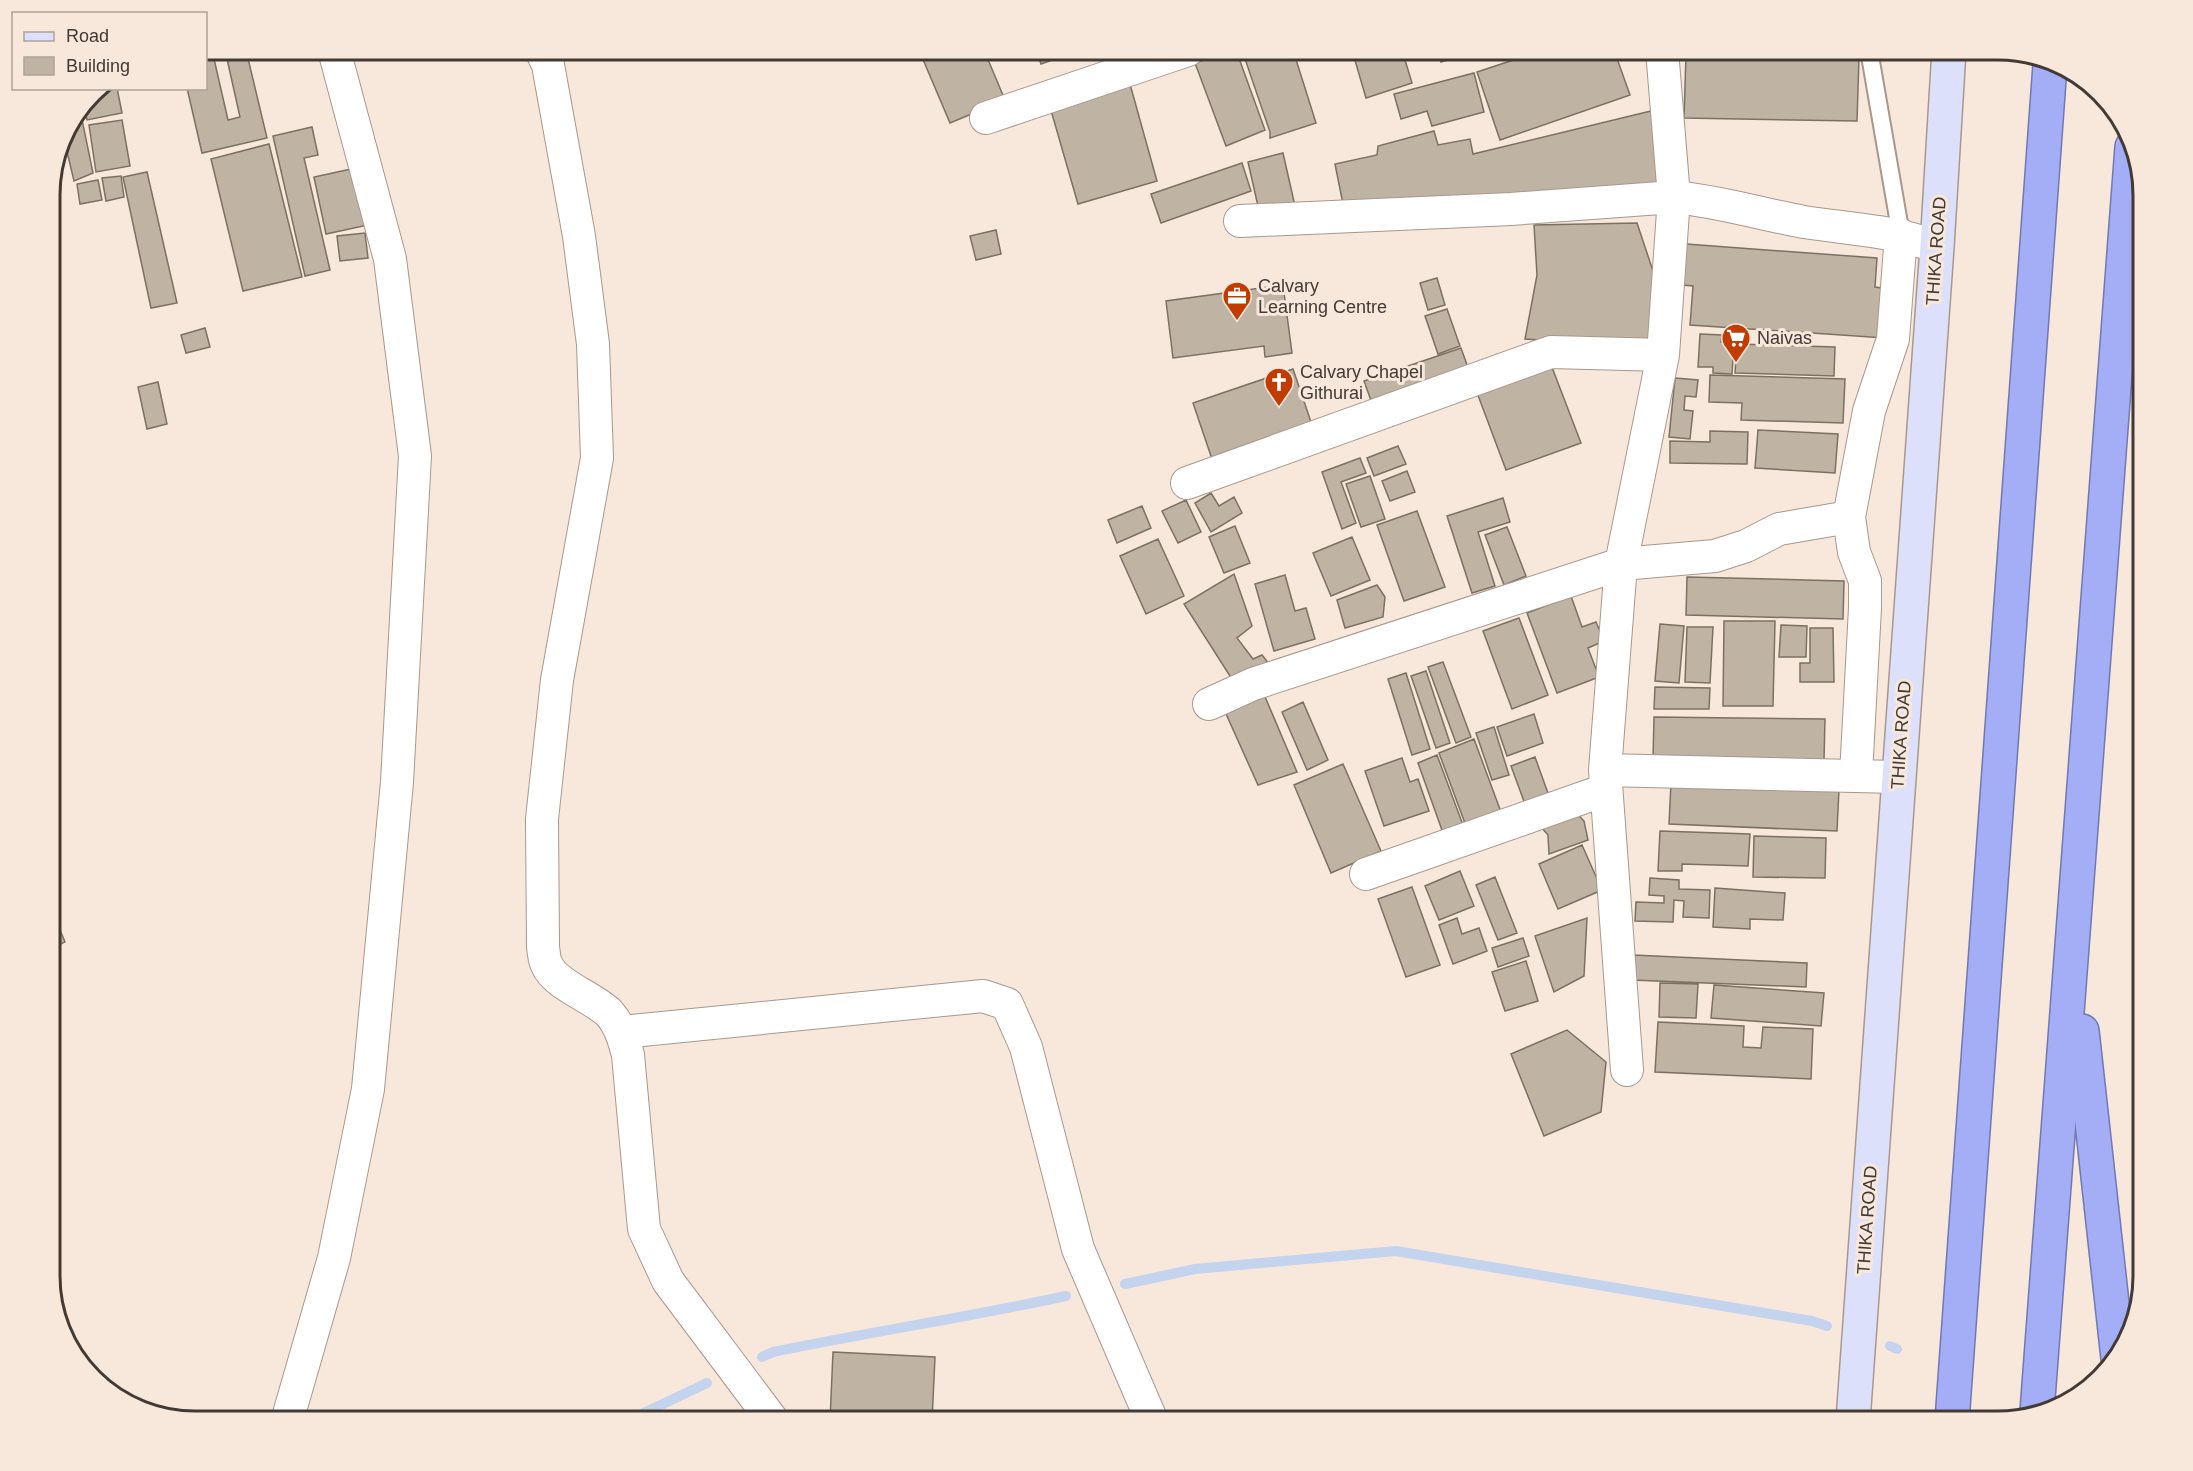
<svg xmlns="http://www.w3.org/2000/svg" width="2193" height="1471" viewBox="0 0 2193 1471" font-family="Helvetica,sans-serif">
	<rect width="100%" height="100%" fill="#f8e7db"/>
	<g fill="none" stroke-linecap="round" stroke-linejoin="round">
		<path stroke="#c4d3ee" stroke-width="10" d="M1125 1284 1195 1269 1396 1251 1812 1321 1827 1326
			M1890 1346 1897 1349
			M762 1357 773 1352C870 1332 969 1317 1066 1296
			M627 1421 707 1383"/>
	</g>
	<path fill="#bfb4a4" stroke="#7b7162" stroke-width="1.5" d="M206 50H212L228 120 240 117 225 50H246L267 138 202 153 187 88H206Z
		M919 50H984L1005 100 950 123Z
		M1036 50H1071L1072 53 1041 64Z
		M1231 50H1236L1265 130 1226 146 1195 63Z
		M1242 50H1293L1316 123 1270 138V132Z
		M1352 50H1402L1412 83 1366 98Z
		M1437 50H1479L1441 62Z
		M1544 50H1614L1630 95 1500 140 1477 72Z
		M1686 55 1859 58 1857 121 1684 118Z
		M1474 73 1484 112 1432 126 1427 111 1401 119 1394 94Z
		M1128 77 1157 181 1078 204 1048 100Z
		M98 88H117L122 113 87 120 83 105 92 92Z
		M80 110 93 173 74 181 63 135Z
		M1655 110 1657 186 1343 204 1335 164 1377 155 1378 146 1434 131 1438 145 1470 139 1473 154Z
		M122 120 130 166 96 172 89 125Z
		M312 127 318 155 304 158 330 270 305 276 273 136Z
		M269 144 302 277 243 291 211 159Z
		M1283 153 1295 206 1260 215 1248 162Z
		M1242 163 1251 191 1161 223 1151 194Z
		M356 168 368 225 326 234 314 177Z
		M147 172 177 303 151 308 123 177Z
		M121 176 124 197 106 201 102 178Z
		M98 180 102 200 80 204 77 184Z
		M1637 223 1656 280 1651 347 1525 339 1537 275 1534 225Z
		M996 230 1001 254 976 260 970 236Z
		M365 233 368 258 340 261 337 236Z
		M1686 244 1877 258 1875 287 1889 289 1885 338 1690 325 1693 286 1682 285Z
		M1437 278 1445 305 1428 310 1420 283Z
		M1283 285 1292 353 1265 357 1264 346 1173 358 1166 301Z
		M1447 309 1460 346 1438 354 1425 316Z
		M205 328 210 347 186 353 181 335Z
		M1700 334 1722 335 1721 342H1734L1732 374 1713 373V367H1698Z
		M1737 344 1835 347 1834 376 1735 373Z
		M1461 348 1471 376 1374 409 1364 381Z
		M1550 362 1581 443 1506 470 1476 390Z
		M1293 369 1312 425 1212 459 1193 403Z
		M1710 375 1845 379 1843 423 1741 420 1742 403 1709 402Z
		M1675 378 1698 380 1696 397 1685 396 1684 410 1693 411 1690 439 1669 437Z
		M158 382 167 424 147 429 138 387Z
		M1758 430 1838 434 1835 473 1755 468Z
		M1710 431 1748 432 1747 464 1670 463V441L1710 442Z
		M1398 446 1406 464 1374 476 1367 458Z
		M1360 458 1366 473 1341 482 1356 523 1342 529 1322 472Z
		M1407 471 1415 492 1390 501 1382 481Z
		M1370 476 1385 519 1361 527 1346 484Z
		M1211 493 1219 506 1234 497 1242 513 1211 532 1195 503Z
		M1503 498 1510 522 1478 532 1495 586 1472 593 1447 516Z
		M1186 500 1201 532 1178 543 1162 511Z
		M1142 506 1151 528 1117 543 1108 520Z
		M1417 511 1445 587 1404 601 1377 525Z
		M1235 526 1250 563 1224 573 1209 537Z
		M1507 527 1526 576 1504 585 1485 535Z
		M1352 537 1370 580 1331 596 1313 553Z
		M1158 539 1184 596 1146 614 1120 556Z
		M1234 574 1252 626 1237 638 1253 659 1262 655 1273 669 1237 687 1184 604Z
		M1285 575 1295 611 1306 608 1315 639 1274 651 1255 584Z
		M1687 577 1844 581 1843 619 1686 615Z
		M1377 585 1385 597 1383 617 1345 628 1337 600Z
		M1571 596 1582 627 1596 622 1604 641 1588 648 1599 677 1557 693 1527 613Z
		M1519 618 1548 695 1512 709 1483 631Z
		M1724 621H1775L1773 706H1723Z
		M1660 624 1684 626 1679 683 1655 681Z
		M1781 625 1807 626 1806 657H1779Z
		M1687 627H1713L1710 683 1685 682Z
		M1810 628H1833L1834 682H1800V663H1810Z
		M1443 662 1471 737 1456 743 1428 667Z
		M1426 671 1450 743 1436 748 1411 676Z
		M1406 673 1430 749 1412 755 1388 679Z
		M1655 687 1710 688 1709 709H1654Z
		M1263 692 1297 772 1258 785 1222 705Z
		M1303 702 1328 760 1307 770 1282 712Z
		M1534 714 1543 743 1507 756 1497 727Z
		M1654 717 1825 719 1824 761 1653 760Z
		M1494 727 1509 775 1492 780 1476 733Z
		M1474 739 1501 812 1466 826 1439 753Z
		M1437 755 1463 825 1443 833 1418 763Z
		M1535 757 1549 796 1525 804 1511 766Z
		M1402 758 1410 782 1418 779 1429 811 1384 826 1365 771Z
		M1343 764 1381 851 1331 873 1294 785Z
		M1671 783 1839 789 1837 831 1669 824Z
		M1571 807 1584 821 1588 840 1549 854 1548 835 1536 821Z
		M1660 831 1750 834 1748 866 1682 864V871H1658Z
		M1754 836 1826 838 1825 878 1753 877Z
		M1582 845 1602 890 1558 909 1539 864Z
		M1460 871 1474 906 1439 920 1425 886Z
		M1495 877 1517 933 1498 940 1476 885Z
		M1650 878 1679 880V889L1710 890 1709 918 1683 917 1684 901 1674 900 1673 922 1635 921 1636 902 1664 903V896L1649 895Z
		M1412 887 1440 965 1406 977 1378 899Z
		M1715 888 1785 893 1783 920 1750 919V929L1713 927Z
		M54 916 65 942 50 949V918Z
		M1457 918 1462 934 1479 928 1487 951 1453 964 1439 925Z
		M1587 918 1584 976 1554 992 1535 936Z
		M1523 938 1529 956 1498 967 1492 948Z
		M1633 955 1807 963 1806 987 1632 980Z
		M1526 961 1538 1001 1505 1011 1492 972Z
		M1660 983 1698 984 1696 1018 1659 1017Z
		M1714 985 1824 993 1821 1026 1711 1018Z
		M1658 1022 1744 1026 1743 1047 1761 1048 1763 1027 1813 1029 1811 1079 1655 1072Z
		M1567 1030 1606 1062 1601 1112 1544 1136 1511 1054Z
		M833 1352 935 1357 932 1421H830Z"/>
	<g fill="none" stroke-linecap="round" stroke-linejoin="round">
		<g stroke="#a8988d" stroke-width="20">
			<path id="service" d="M1869 50 1901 235"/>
		</g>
		<g stroke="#a8988d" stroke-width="34">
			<path id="minor" d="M541 50 548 65 579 236 593 344 597 458 557 680 542 819 543 947C544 953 544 960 547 965 555 985 593 997 609 1013 620 1025 624 1040 628 1055L644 1229 668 1281 773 1421
				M986 118 1188 50
				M1240 221 1511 209 1674 197C1718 201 1760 214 1804 222 1843 228 1884 230 1922 242
				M1187 483 1551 352 1663 355
				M1849 517 1854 552 1865 581V608L1856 775
				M1209 704 1253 684 1621 564 1715 556 1746 546 1779 529 1849 517 1869 411 1893 339 1901 235
				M1605 770 1898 777
				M1366 874 1605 790
				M622 1032 983 996 1007 1004 1026 1047 1078 1249 1152 1421
				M1627 1070 1605 770 1621 564 1663 355 1674 197 1662 50
				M287 1421 334 1258 368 1089 397 782 415 456 390 259 334 50"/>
		</g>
		<g stroke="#a8988d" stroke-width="36">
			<path id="secondary" d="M1853 1421 1937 247 1949 50"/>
		</g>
		<g stroke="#7278b0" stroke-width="36">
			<path id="trunk" d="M2082 1031 2118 1358
				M2037 1412 2132 147
				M1952 1421 2050 65"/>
		</g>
		<use href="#service" stroke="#fff" stroke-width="16"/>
		<use href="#minor" stroke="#fff" stroke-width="32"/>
		<use href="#secondary" stroke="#dce0fb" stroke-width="33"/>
		<use href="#trunk" stroke="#a3aef6" stroke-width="33"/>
	</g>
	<defs>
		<g id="office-pin" transform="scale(1.5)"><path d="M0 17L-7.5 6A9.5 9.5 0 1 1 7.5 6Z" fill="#c23b00" stroke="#f8e7db"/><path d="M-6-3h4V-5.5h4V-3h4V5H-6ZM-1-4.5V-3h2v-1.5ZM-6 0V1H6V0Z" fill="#fff"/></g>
		<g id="supermarket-pin" transform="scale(1.5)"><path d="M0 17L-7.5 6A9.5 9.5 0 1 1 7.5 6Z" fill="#c23b00" stroke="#f8e7db"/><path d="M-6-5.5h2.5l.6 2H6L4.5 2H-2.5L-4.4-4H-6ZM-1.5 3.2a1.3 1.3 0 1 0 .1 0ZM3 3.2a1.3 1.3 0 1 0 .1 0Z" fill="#fff"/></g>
		<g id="church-pin" transform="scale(1.5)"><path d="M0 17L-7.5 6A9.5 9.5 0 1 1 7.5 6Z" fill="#c23b00" stroke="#f8e7db"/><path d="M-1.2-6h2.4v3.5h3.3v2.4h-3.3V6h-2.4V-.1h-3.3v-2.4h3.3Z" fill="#fff"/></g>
	</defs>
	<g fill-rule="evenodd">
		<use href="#office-pin" x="1237" y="296"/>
		<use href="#supermarket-pin" x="1736" y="338"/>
		<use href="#church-pin" x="1279" y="382"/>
	</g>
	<g text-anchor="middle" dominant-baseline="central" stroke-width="6" stroke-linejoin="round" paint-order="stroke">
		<g font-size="18" fill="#413a35" stroke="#f8e7db">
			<text transform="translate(1936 251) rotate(-86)">THIKA ROAD</text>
			<text transform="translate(1901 735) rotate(-86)">THIKA ROAD</text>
			<text transform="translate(1867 1220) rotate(-86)">THIKA ROAD</text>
		</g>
		<g font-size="18" fill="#413a35" stroke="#f8e7db" text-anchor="start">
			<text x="1258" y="286">Calvary<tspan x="1258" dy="21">Learning Centre</tspan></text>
			<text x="1757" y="338">Naivas</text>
			<text x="1300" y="372">Calvary Chapel<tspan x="1300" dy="21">Githurai</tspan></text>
		</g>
	</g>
	<path d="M0 0H2193V1471H0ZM195 60H1998A135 135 0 0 1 2133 195V1276A135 135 0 0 1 1998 1411H195A135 135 0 0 1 60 1276V195A135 135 0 0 1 195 60Z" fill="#f8e7db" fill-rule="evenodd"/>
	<path fill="none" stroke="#413a35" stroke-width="3" d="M195 60H1998A135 135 0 0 1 2133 195V1276A135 135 0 0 1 1998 1411H195A135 135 0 0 1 60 1276V195A135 135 0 0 1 195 60Z"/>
	<rect x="12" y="12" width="195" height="78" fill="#f8e7db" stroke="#afa299" stroke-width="1.5"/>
	<rect x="24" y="32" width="30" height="9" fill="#dce0fb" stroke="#afa299" stroke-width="1.5"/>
	<text x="66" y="42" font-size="18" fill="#413a35">Road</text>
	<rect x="24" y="57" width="30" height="18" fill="#bfb4a4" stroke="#afa299" stroke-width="1.5"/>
	<text x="66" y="72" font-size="18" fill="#413a35">Building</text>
</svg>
